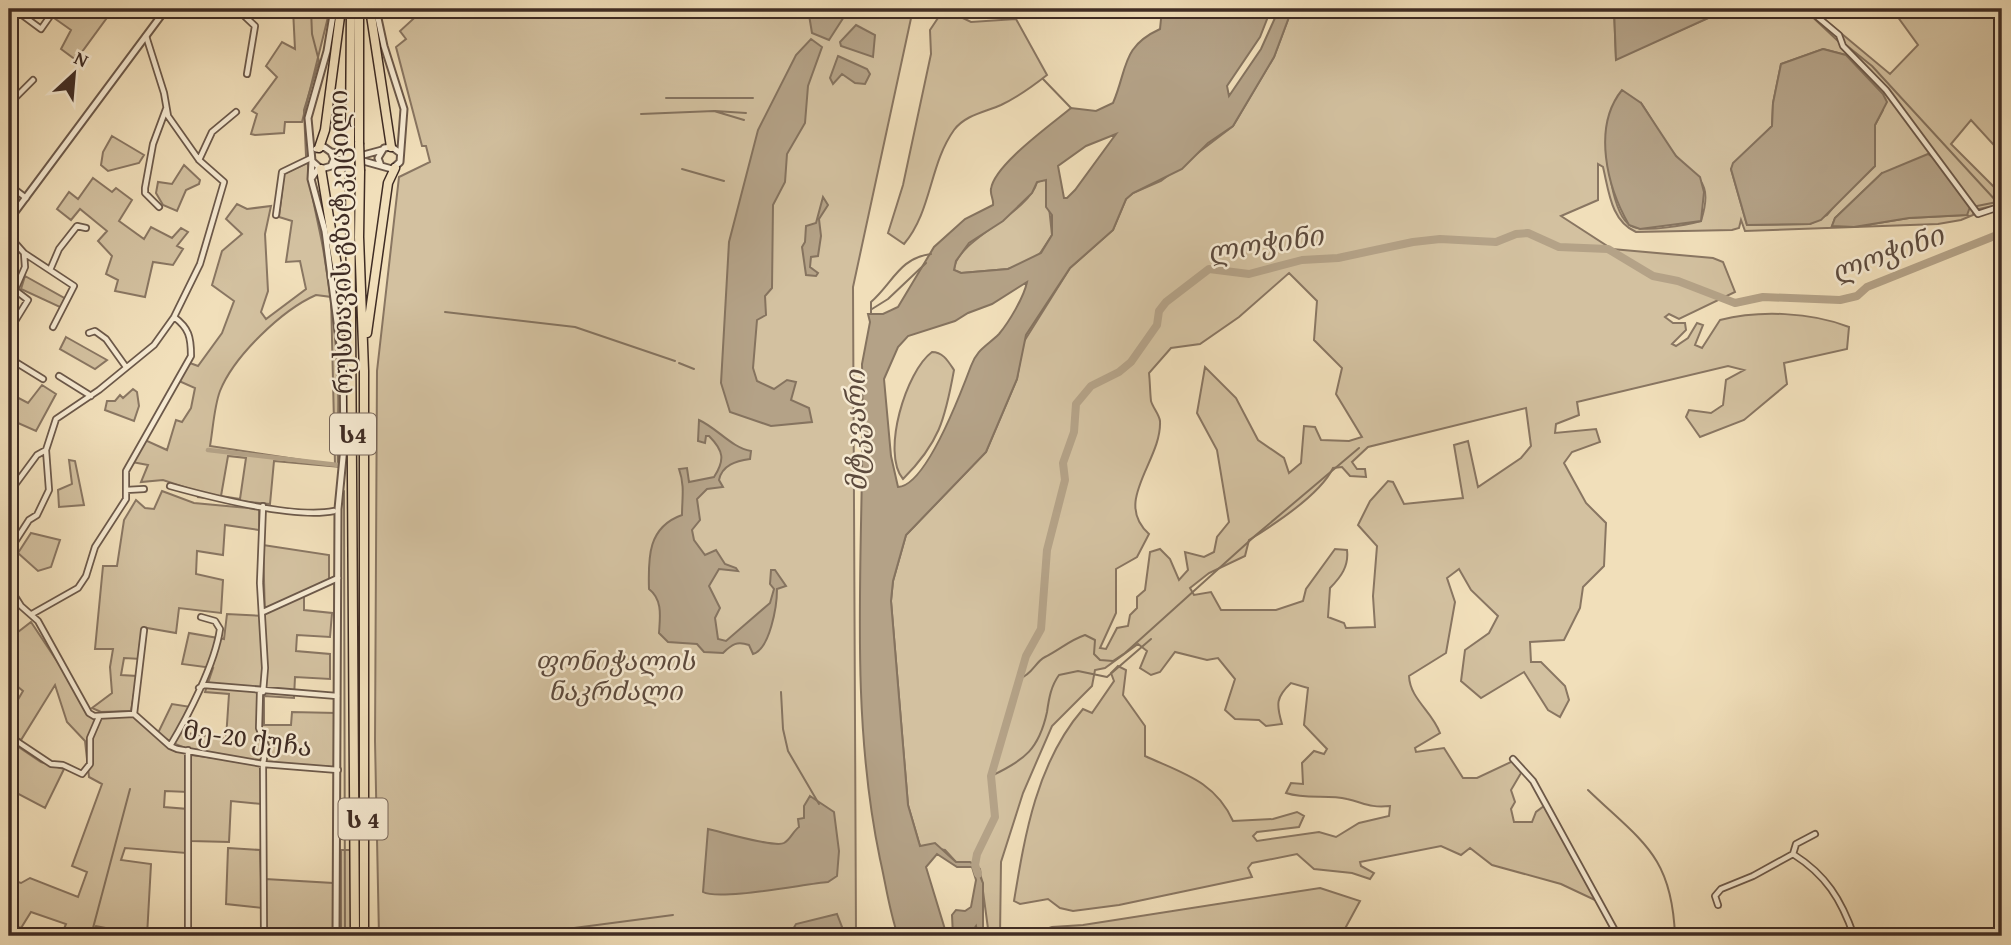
<svg xmlns="http://www.w3.org/2000/svg" width="2011" height="945" viewBox="0 0 2011 945" font-family="'Gentium Book Plus','Noto Serif Georgian',serif">
	<rect width="100%" height="100%" fill="#f1dfba"/>
	<filter id="stains"><feTurbulence type="fractalNoise" baseFrequency=".00286" numOctaves="4"/><feColorMatrix values="0 0 0 0 .2 0 0 0 0 .09 0 0 0 0 .02 0 0 0 .5 -.17"/></filter>
	<radialGradient id="worn" r=".72"><stop offset=".6" stop-color="#630" stop-opacity="0"/><stop offset="1" stop-color="#630" stop-opacity=".3"/></radialGradient>
	<path fill="#d3c1a0" stroke="#897662" stroke-width="2" fill-rule="evenodd" d="M59 9H88L106 19 76 60 61 49 71 30 54 18Z
		M293 9 329 13 302 122H285L284 133 255 135 251 134 257 114 252 111 277 77 266 66 282 42 295 49Z
		M424 9H913L853 287 856 936H379L375 741 377 371 399 177 430 162 426 146H422L396 47 406 39 400 31Z
		M944 9 971 22 1016 19 1047 75C1033 86 1018 97 1001 105 985 112 965 115 954 130 929 165 932 211 904 244L888 233 903 185 931 54 930 30Z
		M1292 9H1614L1616 59 1728 9H1812L1890 74 1918 45 1892 9H2002V154L1971 120 1951 144 2002 195V204L1974 210 1973 215 1961 220 1938 224 1745 231 1741 220 1739 228 1732 230 1636 232C1611 221 1609 192 1603 167L1598 164V200L1561 216 1612 249 1713 258 1723 262 1735 292 1679 319 1669 314 1665 317 1673 323H1685L1686 330 1672 344 1676 346 1688 338 1697 323 1703 325 1695 345 1702 348 1720 320C1759 310 1811 312 1849 327L1847 349 1784 363 1787 384 1744 420 1700 437 1686 417 1689 410 1711 413 1723 405 1726 380 1744 370 1728 366 1577 402 1579 415 1556 424 1555 433 1596 429 1600 442 1572 452 1564 463 1586 503 1606 523 1604 566 1583 587 1580 608 1564 640 1530 642 1531 662H1541L1565 686 1569 700 1560 717 1548 710 1524 672 1481 698 1461 681 1465 650 1489 633 1498 616 1471 590 1459 569 1447 578 1455 602 1446 653 1409 676C1410 699 1432 711 1440 733L1415 748 1416 752 1444 748 1463 778H1477L1513 761 1521 773 1511 790 1515 802 1511 809 1514 822H1532L1536 812 1544 806 1597 901 1561 884 1492 865 1470 848 1461 855 1441 846 1360 862 1361 866 1374 873 1370 879 1352 873 1314 869 1297 854 1252 863 1248 868 1252 877 1119 905 1073 911 1060 908 1048 899 1020 904 1014 901C1025 834 1037 762 1083 709L1092 713 1114 681 1111 673 1118 666 1126 670 1123 695 1145 726V756C1182 773 1215 781 1233 821L1273 819 1297 812 1304 816 1299 827 1257 832 1253 836 1257 841 1319 832 1336 837 1359 823 1389 816 1390 806C1369 808 1365 803 1347 799 1327 794 1307 800 1286 793L1291 783 1303 784 1302 763 1314 751 1324 754 1327 749 1304 725 1308 688 1291 683C1276 697 1276 704 1282 724L1266 726 1259 720 1235 719 1225 710 1235 679 1218 658 1207 660 1175 652 1160 672 1151 675 1140 668 1147 651 1138 644 1105 668 1095 670 1092 686 1052 726 1023 793 1001 862 1000 936H989L980 869 973 863 956 862 945 850 920 846 908 805 891 601 893 581 906 535 986 452 1017 379 1023 343 1070 268 1113 230 1126 199 1133 193 1161 181 1233 126 1274 57ZM1823 49 1846 55 1883 110 1875 125V166L1845 193 1827 215 1810 224 1747 225 1731 169 1772 126 1773 103 1781 64ZM1641 103C1653 120 1662 140 1675 155 1697 180 1714 180 1701 221 1687 225 1643 233 1631 226 1611 214 1607 155 1606 134ZM1882 173 1967 215 1909 218 1854 227 1832 226 1835 218ZM1289 273 1317 301 1314 340 1342 368 1336 394 1362 437 1349 441 1321 440 1315 427 1304 426 1301 463 1289 473 1284 458 1258 440 1236 398 1205 367 1197 413 1217 450 1229 522 1217 537 1214 552 1204 557 1185 552 1188 570 1179 580 1170 559 1160 549 1150 552 1145 590 1137 597V608L1130 615 1128 626 1117 628 1106 649 1100 648 1116 613V569L1137 557 1149 534C1112 501 1162 461 1160 421 1159 414 1153 408 1151 401 1150 392 1150 382 1149 373L1171 348 1200 344 1239 317ZM1526 408 1531 446 1521 458 1478 487 1468 441 1454 445 1463 498 1404 504 1393 482 1388 481 1370 501 1358 525 1377 546 1373 596 1375 627 1346 628 1344 623 1328 617 1330 588C1341 577 1349 566 1347 550L1335 549 1306 589 1303 601 1276 610H1221L1211 592 1194 595 1190 588 1209 573 1245 556 1249 540C1275 524 1320 495 1333 468L1342 467 1350 476 1366 477 1365 469H1357L1352 462 1368 447Z
		M112 136 144 155 139 163 108 171 101 165 103 152Z
		M309 162 337 326 342 396 340 467 274 461 270 504 198 497 199 492 163 480 141 482 148 465 132 462 145 440 167 450 176 420 182 422 191 408 195 388 179 381 190 363 198 366 222 333 234 301 212 285 222 251 242 234 226 219 237 204 247 209 271 206 265 234 268 291 261 312 266 319 306 289 300 261 286 262 292 221 279 217 284 174ZM316 295 331 297 335 465 210 446C213 429 214 407 220 391 234 356 282 310 316 295ZM228 456 246 458 240 499 221 496Z
		M184 165 200 180 199 184 186 190 177 211 163 205 156 193 158 182 172 184Z
		M93 178 112 192 116 188 132 200 119 221 144 239 151 227 172 238 181 228 188 232 177 246 183 249 173 265 153 262 145 297 115 291 118 280 106 274 112 256 98 241 107 231 80 209 71 220 57 209 69 192 78 199Z
		M1046 179 1052 235 1039 255 1026 263 1008 269 961 273 954 270C954 241 1029 214 1037 182Z
		M25 276 66 299 62 308 21 289Z
		M66 337 107 360 95 369 60 349Z
		M932 352C943 352 948 361 954 370 945 420 939 443 903 479 881 453 906 371 932 352Z
		M42 385 56 394 36 431 9 419V393L28 403Z
		M133 389 137 392 139 406 134 421 105 410 107 401H115L120 395 123 398Z
		M69 460 75 461 84 505 59 507 58 490 72 484Z
		M162 491 194 503 259 509V530L225 525 223 555 197 551 196 574 223 580 221 613 179 608 176 633 147 628 141 659 124 658 121 675 137 676 131 711 101 712 92 708 112 693 110 667 113 649H95L103 566H117L124 520 136 500 145 508 154 509Z
		M31 533 60 540 51 567 38 571 18 553Z
		M263 545 329 555V584L304 595V610L332 613 330 637 297 635 296 651 330 654V679L295 677 294 698 264 696V725H291L292 712 336 713 337 763 332 767C285 764 192 763 158 733L172 704 191 707 187 733 226 739 229 694 205 692 213 668 182 664 189 633 224 639 227 614 265 616Z
		M31 622 94 717 133 716 168 747 188 753V792L165 791 164 807 188 809 186 853 125 848 121 860 151 864 147 936 96 926 89 936H61L66 924 31 912 21 928 9 924V879L21 883 30 878 78 897 87 872 72 866 102 784 89 777 85 741 67 722 55 685 21 740 9 732V715L23 691 12 682 9 686V639Z
		M17 746 41 762 64 769 45 808 9 789 15 774 9 769Z
		M191 755 261 764V804L231 801 229 842 191 841Z
		M228 848 260 850 262 908 226 904Z
		M341 850H351L353 936H341Z
		M265 879 333 883V936H265Z
		M1320 888 1360 901 1341 936H1025L1052 927 1083 925Z"/>
	<path fill="#b4a287" stroke="#85735f" stroke-width="2" fill-rule="evenodd" d="M808 9H849L829 40 812 33Z
		M1162 9H1271L1260 37 1227 86 1229 96 1261 49 1279 9H1292L1274 57 1233 126 1208 143 1182 169 1133 193 1126 199 1113 230 1070 268 1026 335 1017 379 986 452 906 535 893 581 891 601 908 805 920 846 935 843 956 862H970L976 866 983 883V936H978L976 926 969 936H953L952 915 956 910 965 911 971 907 976 880 972 867H957L937 854 926 867 947 936H898C889 910 886 885 880 859 846 697 866 529 862 364L870 322 868 314H883L898 307 934 247 965 219 993 205C994 200 990 195 991 189 994 165 1052 124 1071 108L1096 111 1113 103C1128 68 1121 47 1160 29ZM1116 134 1075 190 1067 198H1064L1058 166 1086 146ZM1046 180V207L1052 215V235L1041 253 1008 269 961 273 954 270 956 261 969 243 1003 221 1032 193 1037 182ZM1027 282C1024 297 1009 322 999 334 987 346 977 349 971 366 962 390 926 486 898 487L891 456 884 379 898 347 908 336 955 321 968 313 992 304Z
		M1614 9H1728L1616 60Z
		M856 25 875 35 873 57 841 46 840 42Z
		M811 39 822 47 808 86 805 123 787 154 785 182 773 205 772 288 765 296 766 315 757 320 753 368 757 381 774 389 787 380 796 382 791 400 809 408 812 422 771 426 730 412 721 383 729 242 758 130 796 55Z
		M1823 49 1846 55 1883 94 1887 102 1875 125V166L1821 220 1810 224 1747 225 1731 169 1733 163 1772 126 1773 103 1781 64Z
		M838 56 867 69 870 74 865 84 855 83 842 74 833 84 830 78Z
		M1622 90 1641 103 1676 156 1700 177 1704 192 1701 221 1640 229 1629 225C1607 187 1592 127 1622 90Z
		M1928 154 1935 159 1970 207 1967 215 1909 218 1854 227 1832 226 1835 218 1882 173Z
		M823 197 828 205 819 219 821 236 818 256 811 257 810 267 818 273 816 276 806 275 802 247 805 242 806 226 816 223Z
		M699 420C717 428 732 448 751 451L750 459C736 461 722 465 719 480L723 487 707 489 697 499 700 520 692 530 694 540 705 555 716 550 725 564 736 568 738 571 719 569 709 586 720 608 715 618 718 639 726 641 770 603 774 589 770 584 771 570H775L786 586 777 589C777 606 770 649 753 654L749 645C737 641 732 644 723 653L704 652 697 644 668 642 659 633C660 617 663 600 649 589 648 557 648 527 682 515 682 498 685 486 679 469L687 468 689 482 714 477C725 460 724 451 709 436H706L705 443 698 441Z
		M810 796 834 812 839 851 837 876 828 882C804 884 719 901 703 892L708 829C722 832 775 848 784 843 791 839 793 831 799 827L798 819 804 818V806Z
		M837 914 842 927 841 936H789L796 924Z"/>
	<g fill="none" stroke-linecap="round" stroke-linejoin="round">
		<path stroke="#85735f" stroke-width="2" d="M1804 9 1838 41
			M1846 45 1872 66 1997 202 1977 206
			M1043 79 1071 108
			M666 98H753
			M715 111 746 113
			M641 114 714 111 744 120
			M306 156 304 110 319 61 312 34 311 9
			M308 164C310 195 319 223 324 254 333 308 340 364 338 420
			M682 169 724 181
			M872 309 888 299 926 263
			M445 312 575 327 675 361
			M871 313V302C893 283 899 258 931 254
			M679 363 694 369
			M338 465V427
			M344 491 345 936
			M1019 679C1033 674 1035 662 1045 657 1059 650 1070 640 1085 635L1095 640 1094 654 1100 660 1113 661 1125 653 1256 535 1359 448
			M781 692 783 729 788 751 819 804
			M991 776C1025 760 1039 749 1047 712 1049 698 1051 686 1059 675L1078 671 1107 677 1151 639
			M130 789 93 928 144 936
			M1588 790C1642 842 1672 855 1675 936
			M88 936 92 928
			M558 936 574 928 673 915"/>
		<path stroke="#b4a287" stroke-width="4.5" d="M208 450 338 465"/>
		<path stroke="#b4a287" stroke-width="8" d="M978 874 975 865 977 854 995 817 991 776 1026 656 1041 629 1047 550 1065 480 1063 463 1074 432 1076 404 1091 386 1119 372 1131 362 1157 325 1159 311 1166 302 1209 269 1249 274 1302 260 1338 258 1413 242 1440 239 1496 242 1516 234 1528 233 1559 247 1608 249 1653 276 1678 281 1735 303 1763 297 1840 300 1857 296 1867 287 2002 233"/>
		<g stroke="#6c594a" stroke-width="8">
			<path id="minor" d="M14 9 41 29 55 9
				M237 9 255 26 247 74
				M1808 9 1839 35 1843 46 1886 90 1978 214 2002 206
				M9 104 33 80
				M199 160 212 132 236 112
				M9 185 26 198
				M159 207 145 193V188L153 144 166 109
				M276 215 282 172 311 158
				M9 236 24 253 74 286 53 327
				M50 270 59 249 77 226 86 228
				M9 331 28 300 15 290 25 267 24 253
				M89 333 95 331 106 339 126 367
				M9 358 43 379
				M59 376 91 396
				M170 486C210 497 295 519 334 511
				M126 490 144 489
				M9 493 37 455 46 450
				M263 506 260 583 265 668 263 692
				M9 551 29 520 37 515 49 490 46 450 56 419 99 390 154 345 174 317 200 264 224 182 199 160 168 116 164 93 146 36
				M9 587 21 606 38 621 89 713 94 716 134 714 170 746 177 749 263 764 338 770
				M263 612 338 578
				M32 614 78 588 86 576 95 547 126 499V471L191 356C191 337 189 328 174 317
				M199 688 204 685 337 696
				M260 692 259 728 266 746 263 764 264 936
				M134 714 144 630
				M9 736 51 764 63 765 82 774 90 764V738L99 717
				M170 746C188 716 215 664 220 629L215 621 201 617
				M188 750V936
				M1513 759 1533 781 1618 936
				M1793 854C1826 875 1841 899 1854 936
				M1718 905 1715 896 1721 889 1753 876 1793 854 1796 844 1815 834"/>
		</g>
		<g stroke="#6c594a" stroke-width="9">
			<path id="tertiary" d="M334 9 327 51 308 118 312 161 321 169 356 159 392 169 400 162 404 109 384 46 376 9
				M316 149 324 147 331 152 334 159 331 166
				M331 152 356 157 382 150
				M312 161 311 179 318 169
				M381 166 378 158 384 148 392 147 400 153
				M311 179 325 231 343 368 344 447 338 509 336 936
				M9 220 166 9"/>
		</g>
		<g stroke="#3f2c24" stroke-width="11">
			<path id="motorway" d="M359 9V143
				M370 9 391 147
				M350 141 351 9
				M319 148 325 130 341 9
				M350 168 355 936
				M321 169 348 332
				M360 171 359 237 364 371V936
				M367 333 388 183 395 168"/>
		</g>
		<use href="#minor" stroke="#f6ead2" stroke-width="4.5"/>
		<use href="#tertiary" stroke="#f6ead2" stroke-width="5"/>
		<use href="#motorway" stroke="#f1dfba" stroke-width="8"/>
		<g stroke="#3f2c24" stroke-width="11" stroke-linecap="butt">
			<path id="motorway-bridge" d="M350 141V168
				M359 143 360 171"/>
		</g>
		<use href="#motorway-bridge" stroke="#f1dfba" stroke-width="8"/>
	</g>
	<g text-anchor="middle" dominant-baseline="central" stroke-width="5" stroke-linejoin="round" paint-order="stroke">
		<g fill="#f6ead2" stroke="#766558" stroke-width="2">
			<rect x="330" y="413.5" width="46" height="41" rx="5"/>
			<rect x="338.5" y="798.5" width="49" height="41" rx="5"/>
		</g>
		<g font-size="24" font-weight="bold" fill="#3f2c24">
			<text x="353" y="434">ს4</text>
			<text x="363" y="819">ს 4</text>
		</g>
		<g font-size="26" fill="#3f2c24" stroke="#f6ead2">
			<text transform="translate(340 242) rotate(-91)">რუსთავის გზატკეცილი</text>
			<text transform="translate(248 738) rotate(8)">მე-20 ქუჩა</text>
		</g>
		<g font-size="26" font-style="italic" fill="#5d4a3d" stroke="#f6ead2">
			<text x="615" y="660">ფონიჭალის<tspan x="615" dy="30">ნაკრძალი</tspan></text>
		</g>
		<g font-size="28" font-style="italic" fill="#5c4a3d" stroke="#f6ead2">
			<text transform="translate(1265 243) rotate(-9)">ლოჭინი</text>
			<text transform="translate(1887 253) rotate(-20)">ლოჭინი</text>
			<text transform="translate(855 431) rotate(-91)">მტკვარი</text>
		</g>
	</g>
	<rect width="2011" height="945" fill="none" stroke="#f1dfba" stroke-width="35"/>
	<rect x="10" y="10" width="1990" height="924" fill="none" stroke="#3f2c24" stroke-width="3.5"/>
	<rect x="18" y="18" width="1976" height="910" fill="none" stroke="#3f2c24" stroke-width="2"/>
	<g transform="translate(74 74) rotate(26)" stroke="#f6ead2" stroke-width="5" paint-order="stroke">
	<path d="M0-5L12 26L0 18L-12 26Z" fill="#3f2c24"/>
	<text y="-10" font-size="19" font-weight="bold" text-anchor="middle" fill="#3f2c24">N</text>
	</g>
	<rect width="100%" height="100%" filter="url(#stains)"/>
	<rect width="100%" height="100%" fill="url(#worn)"/>
</svg>
